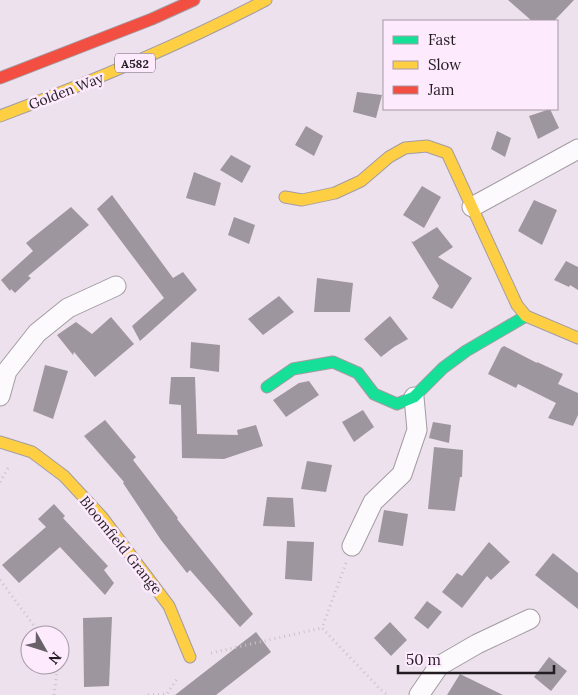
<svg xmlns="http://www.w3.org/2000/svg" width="578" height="695" viewBox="0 0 578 695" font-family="Lora,serif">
	<rect width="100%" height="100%" fill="#ece1ec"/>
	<path fill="#9e969e" d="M508 0H574L554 21H532Z
		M357 92 382 95 376 118 353 112Z
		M550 109 559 128 538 139 529 116Z
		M306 126 323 136 314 156 295 145Z
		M497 131 511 138 505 157 491 149Z
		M231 155 251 166 242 183 220 170Z
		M194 172 221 183 215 206 186 198Z
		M422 186 441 197 424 228 403 215Z
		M112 195 173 278 183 272 197 290 140 341 132 326 164 298 97 209Z
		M534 200 557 210 542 245 518 231Z
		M71 207 89 225 28 276 31 278 15 293 11 289 10 291 1 280 33 251 26 243Z
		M234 217 255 225 249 244 228 235Z
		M437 227 453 247 438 257 472 278 452 309 432 298 439 286 411 241 413 242Z
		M566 261 578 267V290L570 285 569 287 554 280Z
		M317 278 353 283 350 312H314Z
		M279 296 294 312 263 335 248 319Z
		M390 316 408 339 394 347 381 357 364 339Z
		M111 317 134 344 95 377 74 352 73 355 57 335 76 322 92 334Z
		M191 342 220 345 219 372 190 368Z
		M504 346 537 363V362L563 374 558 384 578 393V415L573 426 548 418 556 403 518 384 516 388 488 374 501 348Z
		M45 365 68 371 53 419 33 411Z
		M171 377H195L197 434 238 435 237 430 256 425 263 446 224 459 182 458 181 405 169 404Z
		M309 381 319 395 286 417 273 400 299 383Z
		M363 410 374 427 354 442 342 422Z
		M105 420 136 457 133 460 178 518 177 519 253 614 240 627 190 570 187 573 161 540 123 483 124 482 84 436Z
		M433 422 451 425 449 443 429 438Z
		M434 447 463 450 462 477H460L455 511 428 509Z
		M307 461 332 465 326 492 301 489Z
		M267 497 293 498 295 527 263 526Z
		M54 504 65 516 63 518 108 566 104 570 114 583 105 595 60 547 19 583 2 565 46 527 38 519Z
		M384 510 408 514 403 546 378 542Z
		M287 541 314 542 312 581 285 579Z
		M489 542 510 562 491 580 487 576 462 608 442 592 457 573 462 576Z
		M553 553 578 573V609L535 575Z
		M427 601 442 612 428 629 414 618Z
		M112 617 109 686 84 687 83 618Z
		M390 622 407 640 391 656 374 638Z
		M256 632 271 652 216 695H175Z
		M549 657 567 671 551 691 534 677Z
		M460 674 503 695H447Z"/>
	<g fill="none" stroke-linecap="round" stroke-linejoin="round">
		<g stroke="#a39ca3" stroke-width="21">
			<path id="street" d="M472 207 578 149
				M0 396 7 371 37 333 68 308 116 286
				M352 546 373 502 402 474 417 430 414 397
				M419 695 439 666 477 644 530 619"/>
		</g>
		<g stroke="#a39ca3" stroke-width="13">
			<path id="fast" d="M267 387 293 369 333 362 358 373 374 394 397 404 414 397 443 368 466 351 526 316"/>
		</g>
		<g stroke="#a39ca3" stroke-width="13">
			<path id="slow" d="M0 116C91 82 180 45 266 0
				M285 197 302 200 335 193 361 181 389 157 405 148 427 146 447 153 517 305 526 316 578 338
				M0 442 32 452 64 476 102 517 169 606 190 657"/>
		</g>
		<g stroke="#a39ca3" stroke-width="13">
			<path id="jam" d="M0 78 152 19 194 0"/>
		</g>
		<path stroke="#c9c4c9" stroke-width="3" stroke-dasharray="1 4" stroke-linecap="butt" d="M0 482 8 468
			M346 563 322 628 381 690 388 695
			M0 580 41 635
			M211 653 322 628
			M54 695 58 665
			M148 695 167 694 178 677"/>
		<use href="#street" stroke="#fcfafc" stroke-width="19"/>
		<use href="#fast" stroke="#16e098" stroke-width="11"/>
		<use href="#slow" stroke="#ffcf43" stroke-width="11"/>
		<use href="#jam" stroke="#f24e42" stroke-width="11"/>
	</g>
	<g text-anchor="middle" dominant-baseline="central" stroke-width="5" stroke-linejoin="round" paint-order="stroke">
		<rect fill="#feeafd" stroke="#655a64" stroke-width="1" x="115" y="53.5" width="40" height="19" rx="4"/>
		<g font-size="12" font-weight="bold" fill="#231c23">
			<text x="135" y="63">A582</text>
		</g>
		<g font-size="14" fill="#231c23" stroke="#feeafd">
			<text transform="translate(66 91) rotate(-21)">Golden Way</text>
			<text transform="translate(121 545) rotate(51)">Bloomfield Grange</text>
		</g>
	</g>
	<rect x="383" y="20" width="175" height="90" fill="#feeafd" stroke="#a698a6"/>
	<rect x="393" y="36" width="25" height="8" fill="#16e098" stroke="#a698a6"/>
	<text x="428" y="45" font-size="15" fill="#231c23">Fast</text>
	<rect x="393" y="61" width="25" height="8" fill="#ffcf43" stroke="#a698a6"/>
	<text x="428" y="70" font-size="15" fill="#231c23">Slow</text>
	<rect x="393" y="86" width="25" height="8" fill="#f24e42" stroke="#a698a6"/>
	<text x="428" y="95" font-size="15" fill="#231c23">Jam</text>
	<g transform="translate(45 650) rotate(129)"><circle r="24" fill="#feeafd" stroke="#a698a6"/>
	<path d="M0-4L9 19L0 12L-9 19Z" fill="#696169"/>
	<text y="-8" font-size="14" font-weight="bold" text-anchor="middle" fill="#231c23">N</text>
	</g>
	<path d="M398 665v8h156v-8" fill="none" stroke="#231c23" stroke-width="2.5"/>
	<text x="406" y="665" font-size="15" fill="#231c23" stroke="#feeafd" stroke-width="4" paint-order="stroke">50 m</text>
</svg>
